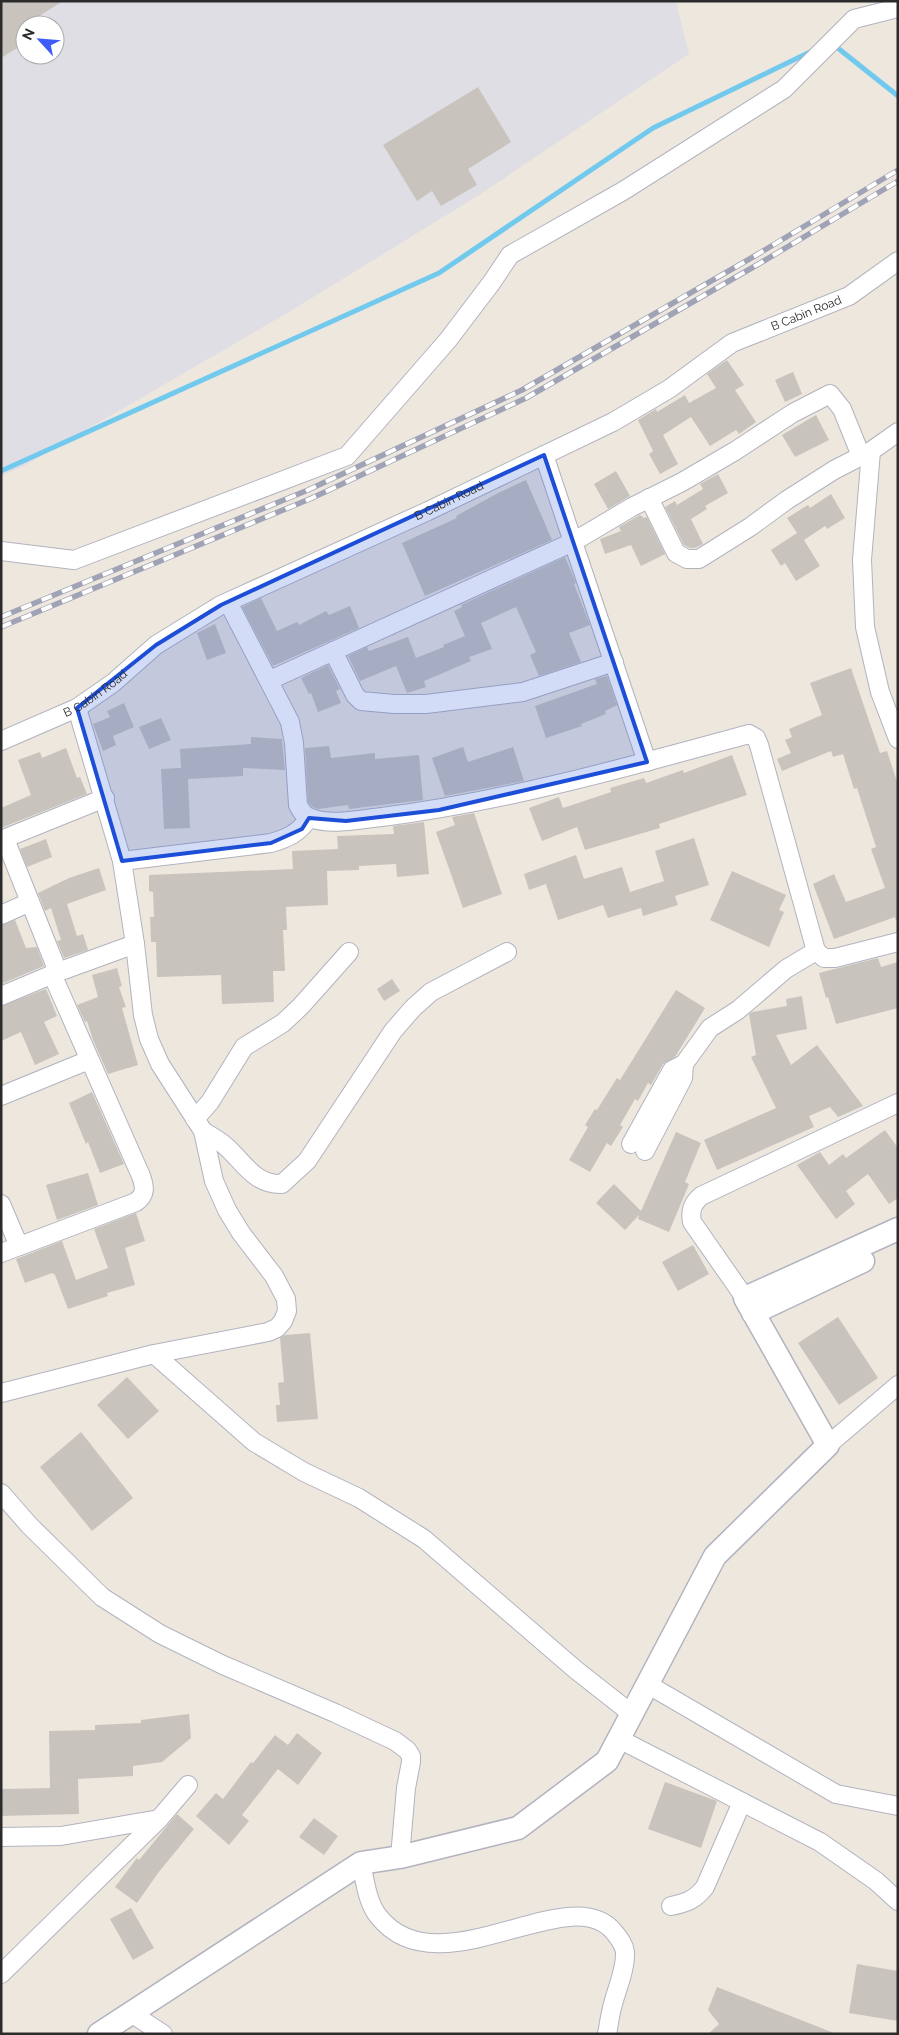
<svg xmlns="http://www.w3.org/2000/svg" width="899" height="2035" viewBox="0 0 899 2035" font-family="Raleway,sans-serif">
	<rect width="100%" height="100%" fill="#ede7de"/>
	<path fill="#e0dee5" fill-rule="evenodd" d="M1 1H676L689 54 479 195 289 312 22 467 1 476ZM25 25H55V55H25Z"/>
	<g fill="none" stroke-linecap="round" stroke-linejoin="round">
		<path stroke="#72c9ee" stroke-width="5" d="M834 45 898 96
			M1 471 439 273 653 128 810 52"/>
	</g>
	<path fill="#c8c4bd" d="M1 1H63L25 25V43L1 58Z
		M478 87 511 142 468 169 477 185 441 206 432 191 417 201 383 145Z
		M727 360 744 385 735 390 756 422 739 434 736 430 710 446 691 417 663 435 678 464 660 474 649 454 653 451 638 420 656 409 657 412 685 395 689 403 716 388 707 374Z
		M793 372 802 394 785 402 775 380Z
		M816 415 829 440 795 457 782 435Z
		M616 471 630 496 608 509 594 484Z
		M718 474 728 493 705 506 707 509 691 519 703 544 695 548H690L684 545 665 507 675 501 677 505 703 489 700 484Z
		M526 480 552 540 425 596 402 543 457 518 456 516 498 493Z
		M831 494 845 518 827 529 825 526 804 540 820 566 796 581 785 563 781 566 771 550 797 533 787 518 808 505 810 508Z
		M640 515 644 518 647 517 665 554 641 566 631 545 605 554 600 539 621 531 619 527Z
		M565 557 576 583 574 584 590 625 569 633 581 662 539 676 530 655 536 652 516 607 481 623 492 649 469 657 471 661 424 681 426 687 407 693 396 666 360 681 348 656 367 647 369 651 408 637 416 658 444 647 443 645 465 636 454 611 462 607 461 605Z
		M261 598 277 631 297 622 299 625 326 611 329 615 350 606 359 628 273 666 242 607Z
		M215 624 226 653 207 660 197 633Z
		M328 665 340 689 336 691 341 703 318 712 311 693 309 694 301 678Z
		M851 668 880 753 887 751 898 785V920L896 921 895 917 834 939 813 884 834 874 846 902 885 888 871 849 876 847 857 788 854 789 843 754 833 757 831 751 782 771 777 759 791 753 785 740 792 737 789 729 822 715 810 683Z
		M607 676 617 705 605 711 606 714 581 724 582 726 546 738 535 706 597 684 595 679Z
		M124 703 134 727 113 736 116 745 103 751 93 724 110 717 107 711Z
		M161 718 171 740 149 749 139 727Z
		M251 737 282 739 285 770 243 768V776L188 779 190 828 164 829 161 769 181 768 180 749 251 744Z
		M329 746 331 758 375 753V759L419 755 423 800 349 809 348 805 318 809 312 807 308 802 305 748Z
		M463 747 468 762 513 747 524 781 445 796 432 758Z
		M66 748 77 778 80 777 87 794 1 828V808L31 795 18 760 40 752 42 758Z
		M732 755 747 795 659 824 660 828 585 850 577 827 542 841 529 808 559 797 563 808 611 792 610 788 644 778 646 783 683 770 684 773Z
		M474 813 502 894 463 908 436 832 455 825 452 817Z
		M424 822 429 874 397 877 396 864 359 866V870L327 871 328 905 286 907 287 930H283L285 971H273L274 1002 222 1004 221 975 157 977 156 942H151L150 917H154L153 892 149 891V875L293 869 292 851 338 849 337 836 394 834 393 826Z
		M694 838 709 885 675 896 678 905 643 916 641 908 608 918 603 905 558 920 546 884 529 890 524 874 576 855 584 879 622 867 630 892 664 881 655 851Z
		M46 839 52 857 27 867 20 849Z
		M99 868 106 890 67 904 77 936 83 934 88 950 64 958 57 941 61 940 51 908 45 911 38 893 69 878Z
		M732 871 786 895 779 910 784 912 769 947 710 920Z
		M15 920 26 948 37 947 44 966 1 984V925Z
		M878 958 881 967 898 962V1008L836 1024 828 997 826 998 819 973Z
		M117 968 122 986 119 987 126 1007 122 1008 138 1065 108 1074 93 1040 87 1021 85 1022 77 1005 98 997 92 975Z
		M392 979 400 991 384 1001 377 989Z
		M46 989 57 1016 44 1022 59 1054 35 1065 21 1032 1 1041V1006Z
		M676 990 705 1008 675 1057 663 1064 651 1085 648 1083 638 1101 635 1099 620 1125 623 1127 611 1146 607 1143 590 1172 569 1160 588 1127 585 1125 595 1109 597 1110 617 1078 620 1080Z
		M802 996 807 1029 776 1035 791 1065 817 1045 863 1106 838 1117 830 1107 809 1116 814 1127 717 1170 704 1140 776 1108 751 1057 756 1055 749 1014 752 1012 787 1006 786 999Z
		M92 1092 124 1164 100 1173 88 1142 86 1144 69 1103Z
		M885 1130 898 1148V1198L889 1204 868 1174 846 1191 855 1204 836 1219 797 1165 820 1152 829 1165 843 1154 846 1158Z
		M676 1132 701 1143 685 1182 689 1184 669 1232 638 1219 639 1215 625 1230 596 1203 614 1184 641 1211Z
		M88 1173 98 1205 57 1220 46 1185Z
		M136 1213 145 1241 125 1248 135 1285 107 1293 108 1296 68 1309 55 1275 52 1273 25 1283 16 1259 62 1241 76 1280 108 1268 94 1229Z
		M693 1245 709 1274 678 1291 662 1262Z
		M838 1317 878 1378 839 1405 798 1343Z
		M310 1333 318 1419 277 1422 276 1405H280L278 1383 284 1382 280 1338 285 1335Z
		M127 1377 159 1411 128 1439 97 1405Z
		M81 1432 133 1498 92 1531 40 1467Z
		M189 1714 191 1738 162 1762 133 1766V1776L78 1779 79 1814 1 1816V1789L50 1788 49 1731 95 1730V1725L141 1723V1720Z
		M297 1733 322 1753 298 1785 278 1769 242 1815 249 1821 229 1845 196 1816 216 1793 223 1799 251 1762 253 1763 275 1735 288 1745Z
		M665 1782 717 1801 701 1848 648 1829Z
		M177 1814 194 1829 158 1873 137 1903 115 1887 137 1858 139 1860Z
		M314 1818 338 1836 324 1855 299 1837Z
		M131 1908 154 1948 133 1960 110 1919Z
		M857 1964 898 1971V2021L849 2013Z
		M717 1987 834 2033V2034H708L719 2024 708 2010Z"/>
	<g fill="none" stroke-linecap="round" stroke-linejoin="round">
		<g stroke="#b1b3bf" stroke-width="20">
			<g id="minor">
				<path d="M871 451 862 560 865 627 880 692 898 739"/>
				<path d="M544 455 573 542 632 507 682 482 735 451 793 413 830 394 842 409 861 456"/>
				<path d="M649 498 676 553 687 559H699L750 527 787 500 834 470 871 451 898 432"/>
				<path d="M1 551 74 560 347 456 448 340 492 282 510 255 623 191 784 89 854 19 898 8"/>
				<path d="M228 602 290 722 294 743 298 805C301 811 304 816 311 818 330 826 362 819 382 817 507 801 628 767 749 734L756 738 759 745 816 951 824 958H835L898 942"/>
				<path d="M333 651 355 695 361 701 394 704H426L523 692 614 662"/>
				<path d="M270 680 573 542 647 762"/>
				<path d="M77 708 122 861 135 944 143 1015 149 1039 160 1064 203 1131 214 1181 227 1210 241 1233 274 1276 286 1299 287 1311 283 1321 277 1328 268 1332 154 1354"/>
				<path id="s1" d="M1 741 77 708 113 683 156 645 221 605 428 511 613 422 669 389 732 343 849 296 898 261"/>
				<path d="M5 839 58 972"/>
				<path d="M1 840 105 798"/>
				<path d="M122 861 271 843C288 838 299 833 309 818"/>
				<path d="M1 915 30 902"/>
				<path d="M1 996 58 972 135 944"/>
				<path d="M684 1064 710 1028 738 1010 786 969 816 951"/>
				<path d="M1 1096 89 1060"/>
				<path d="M195 1119 210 1102 244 1047 283 1023 301 1006 349 952"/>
				<path d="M203 1131C209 1135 217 1139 223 1144 243 1160 253 1185 282 1184L307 1161 393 1031 413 1008 431 992 507 952"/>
				<path d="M631 1144 672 1070 684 1064 683 1078 645 1151"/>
				<path d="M1 1204 19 1246"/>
				<path d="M1 1253 136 1202C146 1195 145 1187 141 1176L52 974"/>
				<path d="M745 1298 692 1222C690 1211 692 1204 701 1196L898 1103"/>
				<path d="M1 1393 154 1354 254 1442 304 1472 359 1498 424 1539 576 1670 632 1714"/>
				<path d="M828 1445 898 1385"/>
				<path d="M1 1493 29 1525 102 1597 160 1634 223 1665 335 1713 395 1741 407 1750 411 1756V1762L406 1788 400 1857"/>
				<path d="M647 1684 836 1794 898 1806"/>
				<path d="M619 1739 820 1842 876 1881 898 1901"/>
				<path d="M1 1837 61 1836 159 1819"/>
				<path d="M361 1863C365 1880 367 1903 379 1917 439 1992 570 1877 614 1932 619 1938 624 1944 625 1952 626 1969 617 1988 613 2004 610 2014 609 2024 607 2034"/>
				<path d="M671 1906C686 1903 695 1900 705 1887L742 1802"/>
				<path d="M1 1974 159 1819 188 1785"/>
				<path d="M131 2013 163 2034"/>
			</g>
		</g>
		<g stroke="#b1b3bf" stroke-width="25">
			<path id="tertiary" d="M753 1313 863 1261
				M99 2034 361 1863 400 1857 518 1828 607 1761 715 1556 828 1445 745 1298 898 1229"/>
		</g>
		<use href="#minor" stroke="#fff" stroke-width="18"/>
		<use href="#tertiary" stroke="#fff" stroke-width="22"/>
		<g stroke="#a0a3b5" stroke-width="5.5">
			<path id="rail" d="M1 617 308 490 522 390 758 254 898 170
				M1 627 312 498 526 398 762 262 898 181"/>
		</g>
		<use href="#rail" stroke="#fff" stroke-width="4" stroke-dasharray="11" stroke-linecap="butt"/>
	</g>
	<path fill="#1d4ed8" fill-opacity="0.2" stroke="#1d4ed8" stroke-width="4" stroke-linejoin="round" d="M544 455 647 762 439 810 346 821 309 818 302 829 271 843 122 861 77 708 156 645 221 605Z"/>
	<g text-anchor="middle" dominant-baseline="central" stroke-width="4" stroke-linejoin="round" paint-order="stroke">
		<g font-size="12" fill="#2b2b2b" stroke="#fff">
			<text stroke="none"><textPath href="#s1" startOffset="916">B Cabin Road</textPath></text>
			<text stroke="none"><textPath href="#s1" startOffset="511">B Cabin Road</textPath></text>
			<text stroke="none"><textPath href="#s1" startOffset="106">B Cabin Road</textPath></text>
		</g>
	</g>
	<rect width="899" height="2035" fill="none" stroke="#2b2b2b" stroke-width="5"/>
	<g transform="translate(40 40) rotate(296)"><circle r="24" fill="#ffffff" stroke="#aaaaaa"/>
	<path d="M0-4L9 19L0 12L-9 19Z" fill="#3f5cf8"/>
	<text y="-8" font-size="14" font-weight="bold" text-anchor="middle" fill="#2b2b2b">N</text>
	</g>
</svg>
